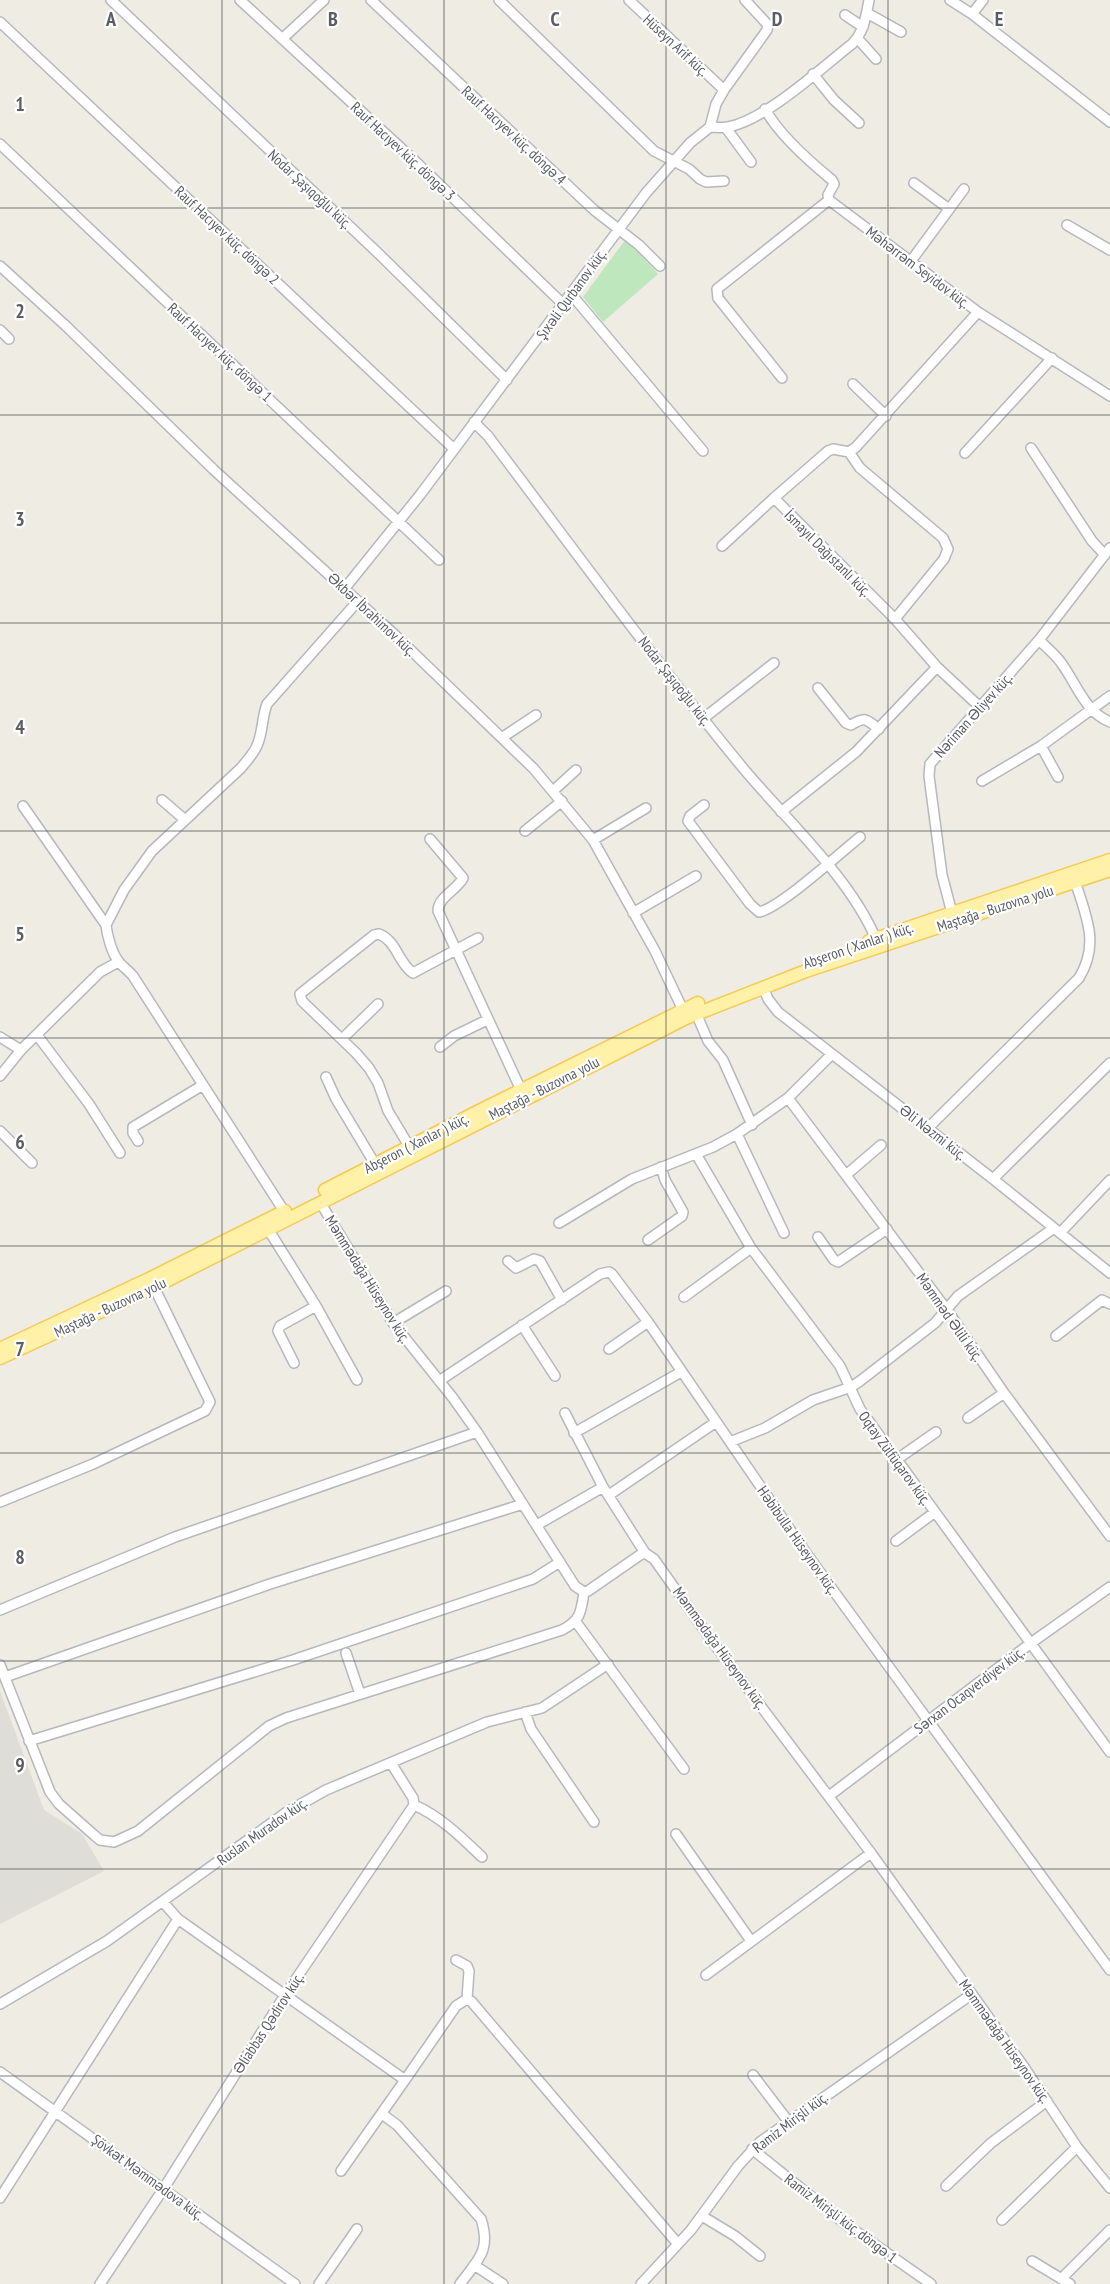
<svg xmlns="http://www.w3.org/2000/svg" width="1110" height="2284" viewBox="0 0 1110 2284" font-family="'PT Sans Narrow',sans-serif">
	<rect width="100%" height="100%" fill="#eeece3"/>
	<path fill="#dfddd7" d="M0 1691 44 1810 82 1834 104 1871 0 1924Z"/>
	<path fill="#bee7be" d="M626 239 658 274 603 322 583 297Z"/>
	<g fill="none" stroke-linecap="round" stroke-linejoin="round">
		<g stroke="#b5b9be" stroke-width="12">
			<path id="minor" d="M111 0 379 254 507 380
				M240 0 413 159 563 304
				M371 0 594 210 639 245 660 266
				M499 0 654 151 689 169 700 179 706 182 724 181
				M629 0 724 90
				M950 0 972 14 1110 122
				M867 13 901 32
				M972 14 983 0
				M845 15 863 27
				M0 22 454 449
				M282 39 324 0
				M858 39 876 59
				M813 74 834 100 859 123
				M765 109C779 135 810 162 832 180L834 184 828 195 829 200 978 312 1110 396
				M710 127C716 127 722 128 728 127 766 120 821 68 852 44 864 32 866 16 869 0
				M726 128 751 162
				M0 144 439 560
				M914 183 949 209
				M1067 225 1110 250
				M911 261 964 189
				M0 266 66 326 214 470 395 635 534 769 593 840 655 951 683 1010
				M571 294 703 451
				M978 312 856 447 849 452 833 449 828 451 774 498 895 619 937 667 981 708
				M0 330 9 339
				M782 378 718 298 717 289 829 200
				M853 384 886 416
				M474 422 488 436C572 547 654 660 743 768 787 821 849 876 876 939
				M1031 448 1092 541 1105 555
				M849 452 860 468 943 538 948 549 944 559 895 619
				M965 453 1052 358
				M722 546 774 498
				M345 588 420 495 646 193 690 143 710 127 716 104 724 90 767 30 768 25 745 0
				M1039 640C1047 648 1056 655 1062 664 1077 685 1085 712 1110 722
				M818 688 846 723 851 725C865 716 866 719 879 729
				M704 718 774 663
				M503 737 536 715
				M1041 746 1058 777
				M982 781 1041 746 1110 696
				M553 791 576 770
				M162 800 184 819
				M704 805 690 816 688 821 750 904 759 912C780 908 840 853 860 837
				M23 806 106 925C107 935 112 954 119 962 123 967 129 971 133 976L284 1211
				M781 812 856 752 937 667
				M525 831 562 801
				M430 839 463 878C457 890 438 897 438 911L521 1090
				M593 840 646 808
				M633 913 696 876
				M952 913 942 875 929 776 930 764 1039 640 1110 548
				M106 925 124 890 152 851 241 768C247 760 255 753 258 743 263 730 262 717 267 704L358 601
				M763 987 768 999 778 1012 993 1179 1110 1273
				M696 1013 708 1041 723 1060 752 1125
				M37 1035 89 1104 120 1153
				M0 1037 21 1050
				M342 1039 378 1004
				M440 1047 454 1036 487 1020
				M0 1076 21 1050 100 972 118 962
				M326 1077 336 1099 375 1164
				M788 1098 947 1310 1004 1393 1110 1536
				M928 1128 1079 978C1100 944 1086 916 1075 881
				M0 1131 32 1163
				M737 1134 784 1233
				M138 1141 133 1133V1127L203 1085
				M409 1146 388 1111 378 1083 369 1068 356 1053 302 1001 300 994 374 935 379 934C397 941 398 963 413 973L478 938
				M696 1154 751 1248 840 1366 860 1409 1110 1752
				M846 1175 881 1145
				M993 1179 1110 1063
				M320 1202 393 1323 453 1398 477 1432 575 1586 584 1592 588 1591 640 1555 645 1553 654 1559 715 1645 871 1853 1024 2067 1077 2147 1110 2188
				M559 1223 632 1179 713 1147 737 1134 788 1098 832 1054
				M268 1229 316 1306 357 1380
				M1060 1233 1110 1180
				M818 1237 834 1260 838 1262 887 1229
				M648 1240 682 1216 683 1212 665 1180 661 1167
				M508 1261 516 1268 534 1259 540 1261 562 1300
				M684 1297 751 1248
				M393 1323 446 1291
				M522 1325 555 1376
				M1056 1336 1102 1300 1110 1304
				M609 1349 648 1322
				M294 1363 278 1331 280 1326 316 1306
				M439 1381 600 1274 609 1272 612 1274 648 1322 806 1553 1110 1970
				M565 1413 603 1487 645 1553
				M968 1418 1004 1393
				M574 1433 681 1372
				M730 1442 765 1428 813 1400 851 1387 860 1381 935 1323 958 1296 1054 1228
				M896 1460 936 1432
				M609 1495 716 1422
				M0 1502 93 1464 205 1411 210 1402 154 1287
				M537 1525 603 1487
				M896 1541 935 1512
				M0 1610 175 1537 477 1432
				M576 1622 684 1769
				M346 1653 360 1694
				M0 1665 50 1792 59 1804 94 1835 100 1840 114 1842 138 1831 269 1726 286 1718 562 1630C581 1620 581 1612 584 1592
				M5 1677 270 1584 523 1504
				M525 1712 531 1729 594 1822
				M29 1741 293 1660 533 1579 560 1562
				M829 1796 1031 1643 1110 1587
				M414 1805C440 1816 462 1838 482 1857
				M676 1834 751 1941
				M163 1902 178 1919 405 2080 456 2006 467 1999 471 2001 678 2244
				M456 1960 467 1966 469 1971 467 1999
				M706 1975 871 1853
				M0 2004 107 1941 287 1812 326 1790 487 1722 542 1708 608 1664
				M0 2072 295 2284
				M753 2075 788 2121
				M382 2114 397 2125 481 2219C491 2250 479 2259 460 2284
				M752 2149 844 2223 931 2284
				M341 2171 405 2080
				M946 2186 991 2143 1047 2101
				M0 2198 178 1919
				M702 2216 735 2236 760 2256
				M1002 2220 1077 2147
				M1032 2261 1070 2284
				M474 2265 503 2284
				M1061 2279 1110 2230
				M100 2284 164 2188 285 1995 414 1805 413 1798 391 1763
				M319 2284 357 2229
				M641 2284 691 2230 738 2166 760 2142 972 1994"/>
		</g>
		<g stroke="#f7c953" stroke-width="15">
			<path id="major" d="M869 941 1110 860
				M325 1190 477 1112 698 1003
				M0 1349 149 1279 285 1211
				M0 1358 154 1287 686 1018 806 971 1110 870"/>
		</g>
		<use href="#minor" stroke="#fff" stroke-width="9"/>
		<use href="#major" stroke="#fff1a7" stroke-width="12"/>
	</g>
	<path fill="none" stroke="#5b5f64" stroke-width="1.5" stroke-opacity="0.55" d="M222 0V2284M444 0V2284M666 0V2284M888 0V2284M0 208H1110M0 415H1110M0 623H1110M0 831H1110M0 1038H1110M0 1246H1110M0 1453H1110M0 1661H1110M0 1869H1110M0 2076H1110"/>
	<g text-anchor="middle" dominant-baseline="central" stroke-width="4.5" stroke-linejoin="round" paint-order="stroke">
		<g font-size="15" fill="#5b5f64" stroke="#fff">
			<text transform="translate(676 45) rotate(43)">Hüseyn Arif küç.</text>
			<text transform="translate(514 135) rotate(43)">Rauf Hacıyev küç. döngə 4</text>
			<text transform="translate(403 151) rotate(43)">Rauf Hacıyev küç. döngə 3</text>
			<text transform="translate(310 189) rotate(43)">Nodar Şaşıqoğlu küç.</text>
			<text transform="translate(227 235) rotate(43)">Rauf Hacıyev küç. döngə 2</text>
			<text transform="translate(918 267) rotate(37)">Məhərrəm Seyidov küç.</text>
			<text transform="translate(571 294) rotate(-54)">Şıxəli Qurbanov küç.</text>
			<text transform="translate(220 352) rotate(43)">Rauf Hacıyev küç. döngə 1</text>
			<text transform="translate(828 553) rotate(45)">İsmayıl Dağıstanlı küç.</text>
			<text transform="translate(372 614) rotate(43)">Əkbər İbrahimov küç.</text>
			<text transform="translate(675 681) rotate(52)">Nodar Şaşıqoğlu küç.</text>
			<text transform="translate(973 715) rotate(-48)">Nəriman Əliyev küç.</text>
			<text transform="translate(995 908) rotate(-18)">Maştağa - Buzovna yolu</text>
			<text transform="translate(858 945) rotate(-19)">Abşeron ( Xanlar ) küç.</text>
			<text transform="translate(544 1088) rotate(-27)">Maştağa - Buzovna yolu</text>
			<text transform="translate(933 1132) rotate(38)">Əli Nəzmi küç.</text>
			<text transform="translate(416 1143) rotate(-27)">Abşeron ( Xanlar ) küç.</text>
			<text transform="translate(368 1279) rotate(58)">Məmmədağa Hüseynov küç.</text>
			<text transform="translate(110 1307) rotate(-25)">Maştağa - Buzovna yolu</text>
			<text transform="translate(950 1317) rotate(55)">Məmməd Əlili küç.</text>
			<text transform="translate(895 1458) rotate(54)">Oqtay Zülfüqarov küç.</text>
			<text transform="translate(798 1540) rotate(55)">Həbibulla Hüseynov küç.</text>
			<text transform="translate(720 1648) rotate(54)">Məmmədağa Hüseynov küç.</text>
			<text transform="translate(969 1690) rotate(-37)">Sərxan Ocaqverdiyev küç.</text>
			<text transform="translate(262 1831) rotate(-35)">Ruslan Muradov küç.</text>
			<text transform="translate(268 2023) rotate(-57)">Əliabbas Qədirov küç.</text>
			<text transform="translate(1005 2041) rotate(55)">Məmmədağa Hüseynov küç.</text>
			<text transform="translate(790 2122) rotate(-37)">Ramiz Mirişli küç.</text>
			<text transform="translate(148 2177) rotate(36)">Şövkət Məmmədova küç.</text>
			<text transform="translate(841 2218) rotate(37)">Ramiz Mirişli küç. döngə 1</text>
		</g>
	</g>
	<g font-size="20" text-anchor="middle" font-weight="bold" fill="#5b5f64" stroke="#fff" stroke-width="4.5" stroke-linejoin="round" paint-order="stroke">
		<text x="111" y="26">A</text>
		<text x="333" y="26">B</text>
		<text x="555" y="26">C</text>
		<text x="777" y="26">D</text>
		<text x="999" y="26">E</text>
		<text x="20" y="111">1</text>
		<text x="20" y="318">2</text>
		<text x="20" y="526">3</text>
		<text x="20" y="734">4</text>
		<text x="20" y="941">5</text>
		<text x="20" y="1149">6</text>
		<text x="20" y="1356">7</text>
		<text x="20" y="1564">8</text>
		<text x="20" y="1772">9</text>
	</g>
</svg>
